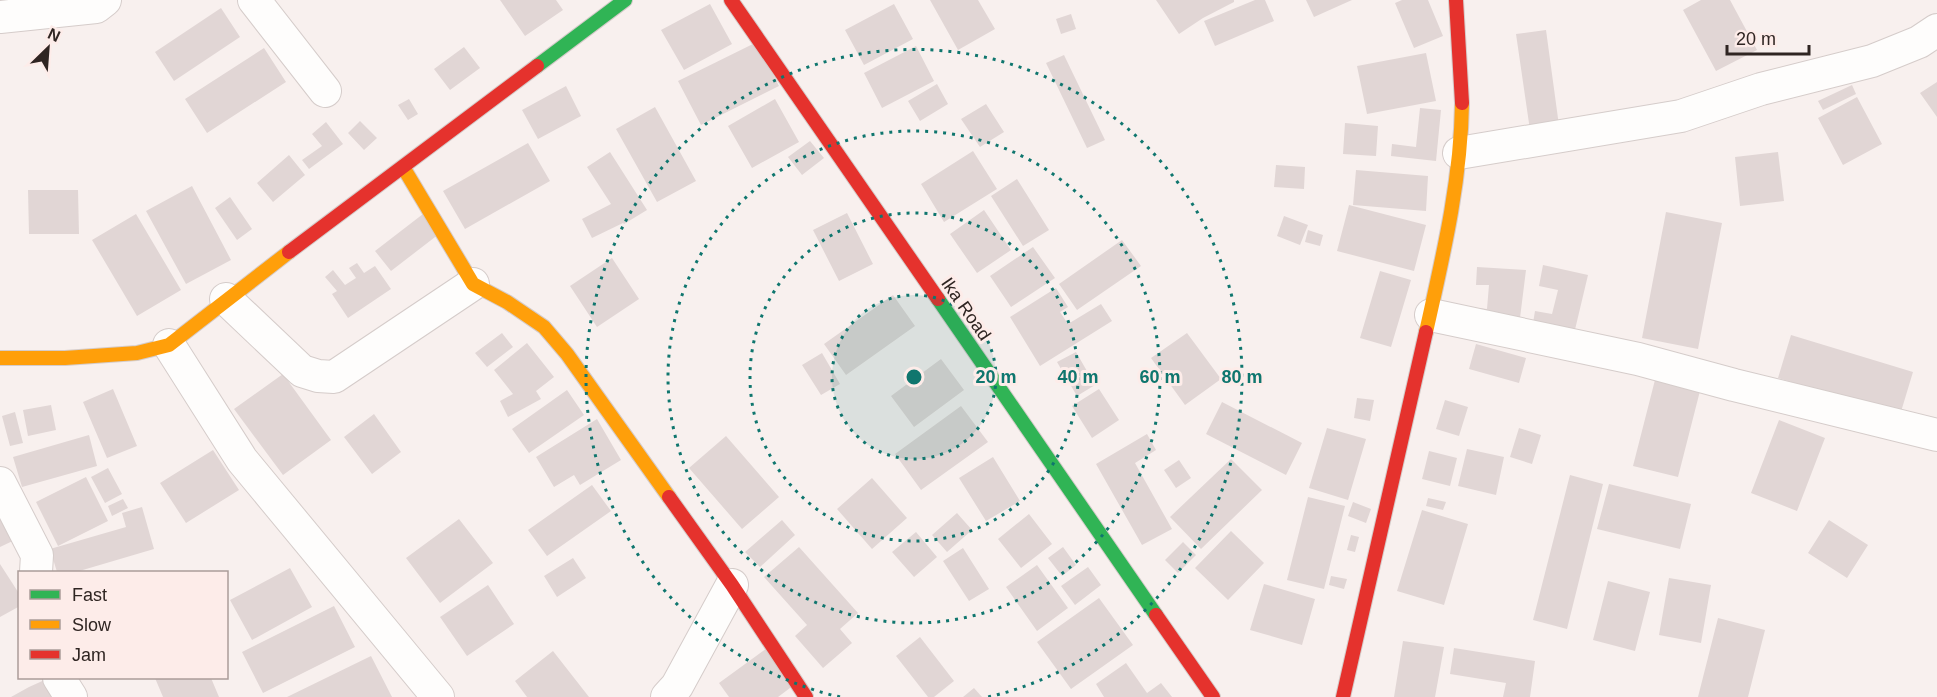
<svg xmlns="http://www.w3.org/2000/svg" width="1937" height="697" viewBox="0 0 1937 697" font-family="Arial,sans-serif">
	<rect width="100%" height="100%" fill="#f8f0ee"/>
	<path fill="#e1d6d5" d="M500 0H556L563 10 525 36Z
		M930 0H978L995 29 958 50Z
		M1156 0H1234V2L1203 18 1179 34Z
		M1255 0H1265L1274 21 1215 46 1204 21Z
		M1306 0H1352L1314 17Z
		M1402 0H1428L1443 36 1414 48 1395 3Z
		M1701 0H1730L1757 50 1716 71 1683 10Z
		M710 4 732 44 684 70 661 30Z
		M894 4 913 39 864 65 845 30Z
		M221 8 240 37 174 81 155 52Z
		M1071 14 1076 29 1061 34 1056 19Z
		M1546 30 1560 133 1531 137 1516 34Z
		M757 42 779 86 701 125 678 81Z
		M916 46 934 81 882 108 864 73Z
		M464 47 480 68 450 90 434 69Z
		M264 48 286 82 207 133 185 99Z
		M1426 53 1436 101 1367 114 1357 66Z
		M1064 55 1105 140 1087 148 1046 63Z
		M1937 82V117L1920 93Z
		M937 84 948 104 920 121 908 101Z
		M1852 85 1856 94 1823 110 1818 101Z
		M566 86 581 116 538 139 522 110Z
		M1857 97 1882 144 1843 165 1818 118Z
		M409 99 418 114 408 120 398 105Z
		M775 99 799 142 752 168 728 126Z
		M986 104 1004 132 980 147 961 119Z
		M655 107 696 181 657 202 616 129Z
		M1420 108 1441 110 1436 161 1391 156 1392 144 1416 147Z
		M360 121 377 138 364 150 348 133Z
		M326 122 343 144 309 169 302 160 322 146 312 134Z
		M1345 123 1378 126 1376 156 1343 154Z
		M810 141 824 158 802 175 788 157Z
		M528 143 550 181 465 229 443 191Z
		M973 151 997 189 944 222 921 184Z
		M610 152 647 210 624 224 623 223 592 238 582 219 611 204 587 167Z
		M1778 152 1784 201 1740 206 1735 157Z
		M289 155 305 175 273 202 257 183Z
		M1276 165 1305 167 1304 189 1274 187Z
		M1356 170 1428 176 1426 211 1353 205Z
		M1017 179 1049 230 1023 246 991 196Z
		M192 186 231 260 186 284 146 211Z
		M28 190H78L79 234H29Z
		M230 197 252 229 237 240 215 208Z
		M1349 205 1426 225 1414 271 1337 251Z
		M984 210 1011 250 977 273 950 234Z
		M1666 212 1722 223 1698 349 1642 338Z
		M847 213 873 264 839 281 813 230Z
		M136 214 181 290 137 316 92 240Z
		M423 214 439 234 391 271 375 251Z
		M1284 216 1308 225 1300 245 1277 236Z
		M1308 230 1323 235 1320 246 1305 242Z
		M1122 240 1141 266 1077 310 1059 284Z
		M1033 247 1055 278 1011 307 990 276Z
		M612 258 639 299 597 327 570 286Z
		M357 263 364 273 375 266 391 289 348 318 332 294 337 291 325 277 333 270 345 285 356 278 349 268Z
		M1543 265 1588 275 1573 338 1532 329 1535 311 1552 314 1558 290 1539 286Z
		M1477 267 1526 270 1519 326 1466 319 1468 307 1487 309 1489 285H1476Z
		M1380 271 1411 280 1391 347 1360 338Z
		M1056 288 1068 307 1060 312 1068 324 1101 304 1112 321 1040 366 1010 317Z
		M893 295 915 326 846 375 824 344Z
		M502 333 513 347 487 367 475 353Z
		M1187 333 1221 379 1185 405 1151 358Z
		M1791 335 1913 372 1900 415 1778 378Z
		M527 343 554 377 536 391 541 399 508 417 500 401 513 394 494 370Z
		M1476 344 1526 358 1519 383 1469 369Z
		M1076 352 1095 385 1077 396 1057 362Z
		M822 353 840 384 821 395 802 365Z
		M941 359 964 390 914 427 891 396Z
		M283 374 331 440 283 475 234 409Z
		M1656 376 1701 387 1678 477 1633 466Z
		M113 389 137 446 107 458 83 402Z
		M1099 389 1119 420 1092 438 1072 406Z
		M567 390 584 415 529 453 512 429Z
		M1357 398 1374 400 1370 421 1354 418Z
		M1445 400 1468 407 1459 436 1436 429Z
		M1222 402 1302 443 1286 475 1206 434Z
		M51 405 56 430 28 436 23 410Z
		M961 406 988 442 921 490 895 454Z
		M15 412 23 443 10 446 2 416Z
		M374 414 401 452 372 474 344 437Z
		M597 419 621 460 580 485 574 475 554 487 536 457Z
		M1779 420 1825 438 1797 511 1751 493Z
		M1327 428 1366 439 1348 500 1309 488Z
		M1519 428 1541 435 1532 464 1510 457Z
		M1147 434 1156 450 1135 463 1172 529 1142 545 1096 464Z
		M89 435 97 466 22 487 13 457Z
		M726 436 779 497 742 529 689 468Z
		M1467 449 1504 457 1496 495 1458 486Z
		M213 450 239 490 186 523 160 483Z
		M1429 451 1457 458 1450 486 1422 479Z
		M993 457 1020 501 986 521 959 478Z
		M1231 459 1262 490 1201 549 1170 517Z
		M1179 460 1191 478 1176 488 1164 470Z
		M108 468 122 494 105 503 91 477Z
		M1570 475 1603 484 1567 629 1533 620Z
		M86 477 108 521 58 546 36 502Z
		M872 478 907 518 872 549 837 509Z
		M1609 484 1691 504 1680 549 1597 529Z
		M592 485 611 511 547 556 528 530Z
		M1308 497 1345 506 1324 589 1287 580Z
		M0 498 19 538 0 547Z
		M1428 498 1446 502 1443 510 1426 506Z
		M123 499 128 508 112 516 108 506Z
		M1353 502 1371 509 1366 523 1348 516Z
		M142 507 154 549 76 572H57L50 549 126 527 122 513Z
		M1422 510 1468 524 1444 605 1397 591Z
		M957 513 972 530 947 552 932 535Z
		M1029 514 1052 544 1021 568 998 539Z
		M459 519 493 563 440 603 406 558Z
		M782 520 795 535 760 567 745 552Z
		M1829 520 1868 545 1847 578 1808 553Z
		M1231 531 1264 563 1228 600 1195 568Z
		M916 532 937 557 914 577 892 552Z
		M1351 535 1359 537 1355 552 1347 550Z
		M1183 542 1196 555 1178 573 1165 560Z
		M799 547 858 613 840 629 852 643 823 668 795 636 807 625 764 577Z
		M1063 547 1076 565 1062 576 1048 558Z
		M963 548 989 589 969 601 943 561Z
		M573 558 586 578 557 597 544 576Z
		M0 564 20 595V606L0 617Z
		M1037 565 1068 608 1037 631 1006 587Z
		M1088 567 1101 585 1075 605 1061 586Z
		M290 568 312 607 252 640 230 600Z
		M1331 576 1347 579 1344 589 1329 585Z
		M1669 578 1711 585 1701 643 1659 635Z
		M1608 581 1650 592 1635 651 1593 640Z
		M1264 584 1315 599 1302 645 1250 630Z
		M488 585 514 624 467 656 440 617Z
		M1099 598 1133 645 1071 689 1037 642Z
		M334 606 355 647 263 693 242 652Z
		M1718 618 1765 630 1748 697H1698Z
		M920 637 954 681 934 697H928L896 656Z
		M1403 641 1444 647 1435 697H1394Z
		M767 648 794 685 778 697H729L719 683Z
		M1454 648 1535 661 1530 697H1503L1506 683 1450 674Z
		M553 651 589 697H527L515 681Z
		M371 656 392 697H287Z
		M1126 663 1147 693 1161 683 1172 697H1104L1096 684Z
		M49 678 64 697H11L29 687Z
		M155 678H211L219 697H163Z
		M974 688 982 697H963Z"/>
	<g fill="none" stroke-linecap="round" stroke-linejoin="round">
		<g stroke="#d5ccca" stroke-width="34">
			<path id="street" d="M254 0 325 91
				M0 17 96 7 105 0
				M1459 153 1681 116 1761 89 1872 61 1919 42 1937 30
				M226 299 302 371 318 376 334 377 473 284
				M1431 315 1638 359 1734 385 1937 435
				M169 345 242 460 438 697
				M0 483 37 555 36 572
				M59 678 71 697
				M667 697 677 686 732 585"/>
		</g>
		<g stroke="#d5ccca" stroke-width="16">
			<path id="fast" d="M537 66 625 0
				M938 299 1156 615"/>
		</g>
		<g stroke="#d5ccca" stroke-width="16">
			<path id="slow" d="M403 167 473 284 507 302 544 327 567 354 669 497
				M1426 332C1443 256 1461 181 1462 103
				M0 358H65L137 353 169 345 289 252"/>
		</g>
		<g stroke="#d5ccca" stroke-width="16">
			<path id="jam" d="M731 0 938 299
				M1456 0 1462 103
				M289 252 537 66
				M669 497 732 585 806 697
				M1156 615 1213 697
				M1343 697 1426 332"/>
		</g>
		<use href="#street" stroke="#fefdfc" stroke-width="32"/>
		<use href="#fast" stroke="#30b455" stroke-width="14"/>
		<use href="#slow" stroke="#ff9f0a" stroke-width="14"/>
		<use href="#jam" stroke="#e5322d" stroke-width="14"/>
	</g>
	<circle cx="914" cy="377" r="82" fill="#0f766e" fill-opacity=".12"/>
	<g fill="none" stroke="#0f766e" stroke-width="3" stroke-dasharray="3 6">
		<circle cx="914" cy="377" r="82"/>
		<circle cx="914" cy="377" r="164"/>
		<circle cx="914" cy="377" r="246"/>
		<path d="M840 697A328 328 0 1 1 988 697"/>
	</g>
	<g text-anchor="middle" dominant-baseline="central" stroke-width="6" stroke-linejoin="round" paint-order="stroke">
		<g font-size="18" fill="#2f2522" stroke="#fdece9">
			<text transform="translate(966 309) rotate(55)">Ika Road</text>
		</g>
	</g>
	<circle cx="914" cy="377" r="9" fill="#0f766e" stroke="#fdece9" stroke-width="3"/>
	<g font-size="18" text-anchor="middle" font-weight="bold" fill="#0f766e" stroke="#fdece9" stroke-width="6" stroke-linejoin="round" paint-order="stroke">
		<text x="996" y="383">20 m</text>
		<text x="1078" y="383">40 m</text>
		<text x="1160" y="383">60 m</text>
		<text x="1242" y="383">80 m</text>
	</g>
	<rect x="18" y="571" width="210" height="108" fill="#fdece9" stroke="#ab9c99" stroke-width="1.5"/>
	<rect x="30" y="590" width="30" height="9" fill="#30b455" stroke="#ab9c99" stroke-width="1.5"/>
	<text x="72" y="601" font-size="18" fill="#2f2522">Fast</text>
	<rect x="30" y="620" width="30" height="9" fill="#ff9f0a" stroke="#ab9c99" stroke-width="1.5"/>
	<text x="72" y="631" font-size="18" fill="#2f2522">Slow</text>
	<rect x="30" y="650" width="30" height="9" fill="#e5322d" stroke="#ab9c99" stroke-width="1.5"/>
	<text x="72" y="661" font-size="18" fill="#2f2522">Jam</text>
	<g transform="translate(48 48) rotate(25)" stroke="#fdece9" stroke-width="4.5" paint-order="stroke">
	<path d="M0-4.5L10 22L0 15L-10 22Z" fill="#2f2522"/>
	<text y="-9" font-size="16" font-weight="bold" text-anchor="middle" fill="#2f2522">N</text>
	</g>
	<path d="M1727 45v9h82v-9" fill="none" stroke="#2f2522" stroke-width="3"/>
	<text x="1736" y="45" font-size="18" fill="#2f2522" stroke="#fdece9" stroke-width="4.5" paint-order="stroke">20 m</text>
</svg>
